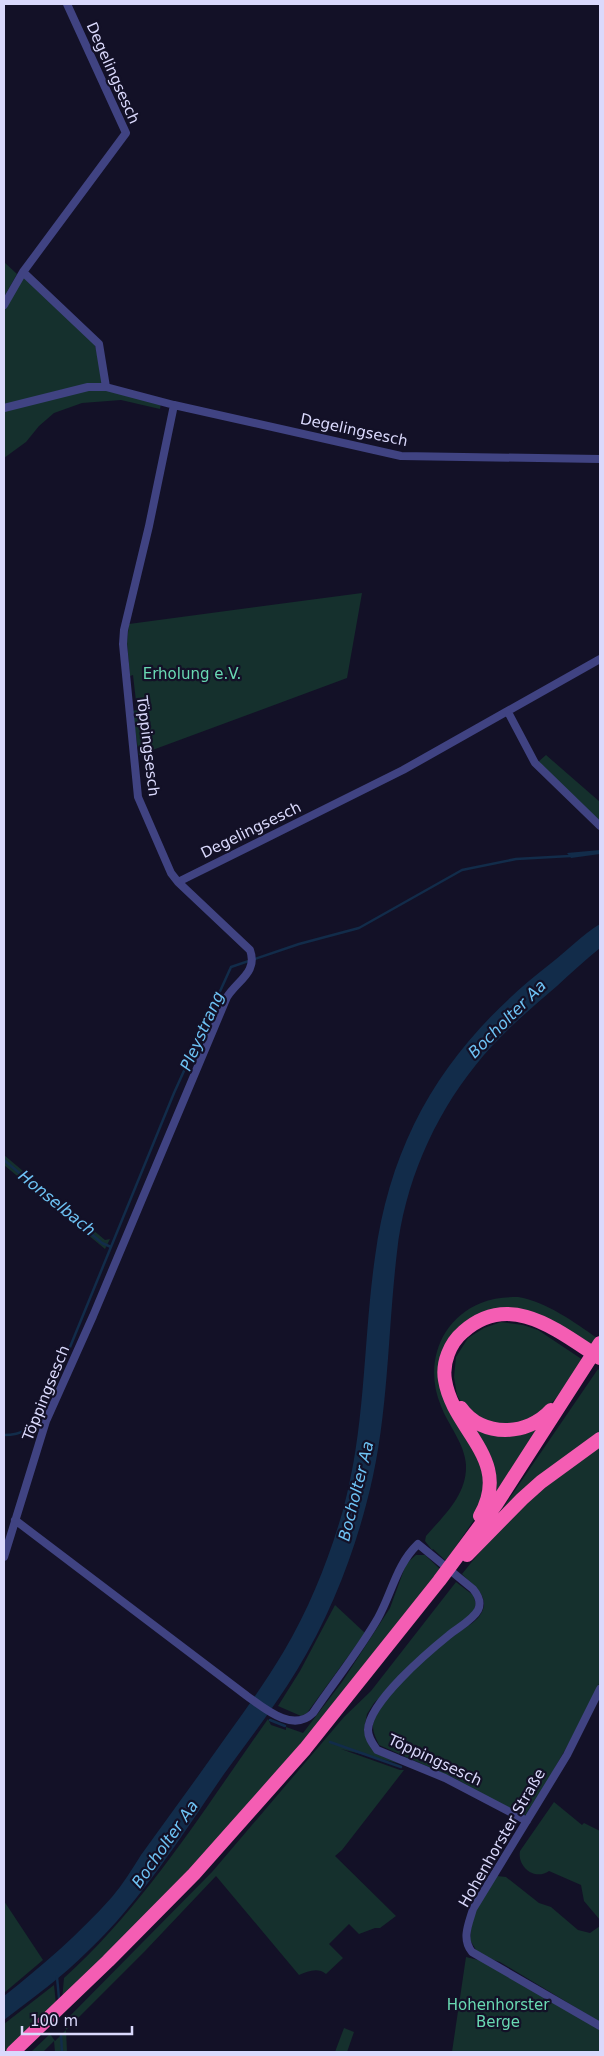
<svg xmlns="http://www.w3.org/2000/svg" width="604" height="2056" viewBox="0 0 604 2056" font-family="'DejaVu Sans',sans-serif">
	<rect width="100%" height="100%" fill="#131127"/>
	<path fill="#15302d" d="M4 262 17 274 4 297Z
		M23 276 95 345 104 385 161 403 160 409 121 400 82 403 54 413 39 426 26 442 4 458V411L61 397 65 389 4 405V310Z
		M362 593 347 678 139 755 132 711 137 710 133 675 130 676 127 642 129 624Z
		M546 755 600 802V823L538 762Z
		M4 1155 105 1240 110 1239 105 1249 4 1165Z
		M518 1297C547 1302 574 1322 597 1338L593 1346 551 1323 483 1313 442 1367 484 1463 482 1508 446 1561 433 1549 432 1550 425 1541 426 1536C444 1515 467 1495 466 1465 465 1444 448 1425 441 1406 424 1366 439 1320 481 1303 493 1298 506 1297 518 1297Z
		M501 1322 523 1325 538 1330 583 1360 557 1397 542 1414 527 1424 494 1426 464 1408 457 1395 454 1377 456 1357 468 1338 484 1328Z
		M598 1369 600 1371V1436L498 1515Z
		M550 1415 501 1494 492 1497 468 1420 486 1430Z
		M600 1447V1682L570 1741 544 1787 524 1817 456 1779 379 1745C377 1740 373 1733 373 1727 373 1704 434 1650 453 1636 461 1630 471 1625 478 1618 481 1614 484 1609 484 1604 484 1591 470 1583 462 1574 501 1524 548 1481 600 1447Z
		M416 1555H425L440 1569 349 1688 220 1839 62 2000 64 1978C146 1904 204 1809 268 1719L271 1725 286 1730V1727L303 1733 342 1682 390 1608 406 1564Z
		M456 1582 473 1595 476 1604 473 1613 406 1670 374 1703 367 1714 364 1730 369 1745 375 1753 401 1764 341 1749 400 1770H404L342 1850 335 1856 396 1916 380 1928H375L359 1934 349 1924 329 1944 343 1958 326 1974C318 1967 308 1971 299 1975L216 1876 145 1951 66 2030 67 2052H55L54 2041 43 2052H31L50 2034 55 2041 66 2030 64 2022 212 1872 344 1717 371 1691Z
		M335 1605 365 1633 307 1713 301 1716 278 1706 300 1671Z
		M554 1802 582 1825 584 1823 600 1831V1920L584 1901 581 1885 549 1871C535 1881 517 1867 520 1851Z
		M497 1876 506 1877 539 1903 551 1907 578 1930 590 1933 600 1926V2022L500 1962 479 1955 470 1940 472 1920 475 1911Z
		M4 1901 43 1960 4 1993Z
		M466 1957 482 1961 600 2029V2052H452Z
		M54 1985 56 2004 7 2052H4V2024Z
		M344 2028 354 2032 347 2052H335Z"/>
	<path fill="#122c4a" d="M600 850V854L571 858 567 853Z
		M600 924V948C585 960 571 973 557 986 528 1011 498 1036 475 1066 433 1118 404 1186 397 1252 387 1336 389 1423 366 1505 351 1562 328 1619 297 1670 275 1706 249 1740 224 1774 182 1835 142 1900 88 1951 62 1977 33 1998 4 2020V1996C42 1966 79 1934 112 1897 123 1884 132 1869 141 1855 161 1827 181 1800 201 1772 229 1732 259 1693 284 1651 310 1607 329 1559 343 1510 366 1427 363 1341 375 1257 392 1131 451 1041 550 964 567 951 582 935 600 924Z"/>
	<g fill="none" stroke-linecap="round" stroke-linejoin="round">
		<path stroke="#122c4a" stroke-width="2.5" d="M4 1160 102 1243 111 1247
			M4 1435C22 1435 33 1428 43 1413L174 1093 231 967 299 944 359 928 462 870 516 859 570 856
			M270 1720 285 1726
			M330 1742 401 1767
			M57 1977 59 1998
			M61 2035 62 2052"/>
		<path stroke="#404382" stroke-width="8" d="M23 272 99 344 106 387
			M4 305 23 272 126 133 67 4
			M4 408 88 387H106L174 405 401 456 600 459
			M508 712 535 763 600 826
			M178 882 403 770 600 659
			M15 1520 247 1696C265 1709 293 1733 313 1713 334 1682 359 1651 378 1618 392 1593 396 1565 418 1544L473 1589C478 1595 482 1602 478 1610 473 1620 457 1628 449 1635 428 1652 369 1702 368 1730 368 1738 373 1744 377 1750L445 1778 527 1821
			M4 1557 46 1421 93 1316 227 997C238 980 258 972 250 950L178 882 171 873 138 797 123 644 124 630 149 526 174 405
			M600 1689 567 1755 473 1909C469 1923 461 1939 472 1952L600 2026"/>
		<path stroke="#f45db3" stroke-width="14" d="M461 1408C482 1438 528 1436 551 1410
			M480 1516C513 1459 453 1431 445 1380 442 1363 450 1343 463 1332 510 1290 558 1331 600 1358
			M467 1555 522 1499 541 1482 600 1439
			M13 2052 108 1961 194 1874 305 1749 439 1581 497 1503 600 1343"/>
	</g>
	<g text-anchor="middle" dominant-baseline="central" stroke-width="4.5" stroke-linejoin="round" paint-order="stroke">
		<g font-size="15" fill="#dad9fc" stroke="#131127">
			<text transform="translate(113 73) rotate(66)">Degelingsesch</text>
			<text transform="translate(354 430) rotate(12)">Degelingsesch</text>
			<text transform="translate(148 746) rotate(83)">Töppingsesch</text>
			<text transform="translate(251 830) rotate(-26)">Degelingsesch</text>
			<text transform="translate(46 1393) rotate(-68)">Töppingsesch</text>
			<text transform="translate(435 1760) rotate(25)">Töppingsesch</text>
			<text transform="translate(502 1838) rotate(-60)">Hohenhorster Straße</text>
		</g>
		<g font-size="15" fill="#69d9b3" stroke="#131127">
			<text x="192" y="674">Erholung e.V.</text>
			<text x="498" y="2005">Hohenhorster<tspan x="498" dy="17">Berge</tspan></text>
		</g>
		<g font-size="16" font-style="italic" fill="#6ec3f5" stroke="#131127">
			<text transform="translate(507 1019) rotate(-45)">Bocholter Aa</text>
			<text transform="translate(202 1031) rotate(-66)">Pleystrang</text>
			<text transform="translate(57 1203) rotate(39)">Honselbach</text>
			<text transform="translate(356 1491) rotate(-76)">Bocholter Aa</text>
			<text transform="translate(165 1844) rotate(-55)">Bocholter Aa</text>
		</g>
	</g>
	<rect width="604" height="2056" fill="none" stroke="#dad9fc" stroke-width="10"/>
	<path d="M22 2026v8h110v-8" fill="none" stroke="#dad9fc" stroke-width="2.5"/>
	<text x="30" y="2026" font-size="15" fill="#dad9fc" stroke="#131127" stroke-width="4" paint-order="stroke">100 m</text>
</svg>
